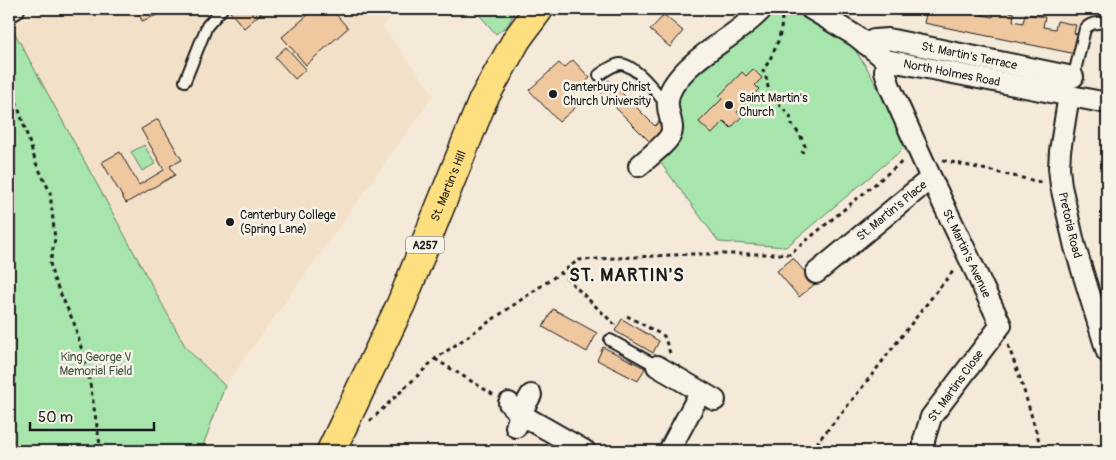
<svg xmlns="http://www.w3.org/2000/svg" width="1116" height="460" viewBox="0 0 1116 460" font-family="Pangolin,sans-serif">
	<rect width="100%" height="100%" fill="#f5ead9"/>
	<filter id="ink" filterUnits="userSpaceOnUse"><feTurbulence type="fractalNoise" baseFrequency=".02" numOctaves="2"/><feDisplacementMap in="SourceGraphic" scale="10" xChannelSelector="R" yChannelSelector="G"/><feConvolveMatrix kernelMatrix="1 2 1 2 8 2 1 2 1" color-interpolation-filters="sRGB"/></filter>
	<g filter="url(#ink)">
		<path fill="#f3e0c8" d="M53 9H400L382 26 434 95 225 386 186 348 11 26Z
			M1021 9H1107V34Z"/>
		<path fill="#a7e5ad" stroke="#628064" d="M474 9H516L508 25 496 34Z
			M774 9H800L845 41 855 50 867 68 908 145 786 247 719 242 654 154 684 129C681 120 676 109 677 99 680 77 742 39 761 23 766 19 770 14 774 9Z
			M11 26 186 348 225 386 201 451H9V27Z
			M144 145 155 164 142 171 131 152Z"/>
		<path fill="#efc89f" stroke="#1c1c1c" d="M137 9H160L162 13 142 21Z
			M234 9H266L244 28 230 12Z
			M315 9H331L348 28 306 65 282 37Z
			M927 9H953L962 11 963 9H983L982 15 993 17 995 9 1014 13 1013 21 1023 23 1025 14 1045 17 1043 27 1055 29 1057 21 1076 25 1074 33 1079 35 1076 54 924 23Z
			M664 15 683 31 670 47 650 30Z
			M286 47 306 69 295 79 275 57Z
			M573 60 590 78 568 98 576 107 559 122 529 90 559 63 564 68Z
			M753 69 762 78 755 85 759 89 737 112 742 116 731 128 724 121 712 134 699 122 722 99 719 96 742 72 746 76Z
			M609 80 655 126 660 120 671 131 654 146 599 91Z
			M158 119 182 160 170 166 175 175 126 203 102 162 120 152 139 185 164 170 141 129Z
			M793 258 815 284 799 297 777 271Z
			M553 309 597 333 587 352 543 327Z
			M622 319 659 341 653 353 615 331Z
			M603 347 645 368 638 381 597 360Z"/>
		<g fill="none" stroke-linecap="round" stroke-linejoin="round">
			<g stroke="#1c1c1c" stroke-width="14">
				<path id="service" d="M599 75C605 71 612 65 620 64 636 64 657 94 667 105
					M1073 79 1085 29C1091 22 1098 23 1107 22
					M185 81 207 26 222 9
					M610 340 657 366"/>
			</g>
			<g stroke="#1c1c1c" stroke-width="24">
				<g id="minor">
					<path id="s1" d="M811 9 856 36 886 60 1107 103"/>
					<path d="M9 11 14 9"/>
					<path id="s2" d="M866 44 874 40 888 39 1073 77"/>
					<path id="s3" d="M886 60 885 71 890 87 931 178 1001 325 931 417 924 440V451"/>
					<path id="s4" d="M1069 95 1060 151 1059 168 1061 186 1075 247 1107 352"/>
					<path d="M639 166C647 158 667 144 671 134 676 121 660 107 673 86 693 54 737 37 762 9"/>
					<path id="s5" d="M816 273 931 178"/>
					<path d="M657 366 715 400"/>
					<path d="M509 403 520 414 585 451"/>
					<path d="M516 427 520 414 531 395"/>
					<path d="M669 451 700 393"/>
				</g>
			</g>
			<g stroke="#1c1c1c" stroke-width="31">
				<g id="primary">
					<path id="s6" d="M331 451 401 304 483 100 517 39 539 9"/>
				</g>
			</g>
			<path stroke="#1c1c1c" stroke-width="3" stroke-dasharray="4 4" stroke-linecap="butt" d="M781 9C785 32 774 53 763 71L766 77 770 97 777 102 790 116 792 125 800 135 805 146 802 153
				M9 79 36 163 50 192 55 239 50 263 53 277 74 323 88 371 101 451
				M943 160 1044 183
				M560 272 614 324 613 329
				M627 316 664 336 670 353
				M1008 345 1022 384 1042 451
				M435 359 494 395
				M370 421 435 359 579 260 691 254H790L904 160
				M824 451 818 441C866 386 908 325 955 269"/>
			<use href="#service" stroke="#f7f3e8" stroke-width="10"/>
			<use href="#minor" stroke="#f7f3e8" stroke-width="20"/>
			<use href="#primary" stroke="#fedf80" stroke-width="28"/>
		</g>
	</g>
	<g fill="#1c1c1c" stroke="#f7f3e8" stroke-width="2">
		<circle cx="553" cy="94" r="5"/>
		<circle cx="729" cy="105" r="5"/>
		<circle cx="230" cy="222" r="5"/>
	</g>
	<g text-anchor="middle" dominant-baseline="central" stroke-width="5" stroke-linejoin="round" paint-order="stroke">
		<rect fill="#f7f3e8" stroke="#5e5c59" stroke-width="1" x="406" y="236.5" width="38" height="17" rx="4"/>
		<g font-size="11" font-weight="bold" fill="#1c1c1c">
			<text x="425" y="245">A257</text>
		</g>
		<g font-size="12" fill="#1c1c1c" stroke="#f7f3e8">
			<text stroke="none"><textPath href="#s2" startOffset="106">St. Martin's Terrace</textPath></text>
			<text stroke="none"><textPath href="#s1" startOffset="158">North Holmes Road</textPath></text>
			<text stroke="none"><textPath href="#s6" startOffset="290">St. Martin's Hill</textPath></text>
			<text stroke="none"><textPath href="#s5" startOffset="98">St. Martin's Place</textPath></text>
			<text stroke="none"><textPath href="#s4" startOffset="132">Pretoria Road</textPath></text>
			<text stroke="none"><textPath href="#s3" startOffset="211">St. Martin's Avenue</textPath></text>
			<text transform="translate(956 386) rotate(-54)">St. Martins Close</text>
		</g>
		<g font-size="12" fill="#1c1c1c" stroke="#f7f3e8" text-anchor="start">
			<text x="563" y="87">Canterbury Christ<tspan x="563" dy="14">Church University</tspan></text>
			<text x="739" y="98">Saint Martin's<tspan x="739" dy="14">Church</tspan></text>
			<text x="240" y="215">Canterbury College<tspan x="240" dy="14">(Spring Lane)</tspan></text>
		</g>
		<g font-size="12" fill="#465848" stroke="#f7f3e8">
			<text x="96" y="357">King George V<tspan x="96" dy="14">Memorial Field</tspan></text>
		</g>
		<g font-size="18" font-weight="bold" letter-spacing="1" fill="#1c1c1c" stroke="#f7f3e8">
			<text x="627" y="275">ST. MARTIN'S</text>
		</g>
	</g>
	<rect width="1116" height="460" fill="none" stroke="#f7f3e8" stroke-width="30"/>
	<rect x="15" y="15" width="1086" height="430" fill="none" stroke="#1c1c1c" stroke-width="2" filter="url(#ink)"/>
	<path d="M30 422v8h124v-8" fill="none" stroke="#1c1c1c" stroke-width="2.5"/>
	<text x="38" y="422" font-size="15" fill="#1c1c1c" stroke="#f7f3e8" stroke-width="4" paint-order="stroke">50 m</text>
</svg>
